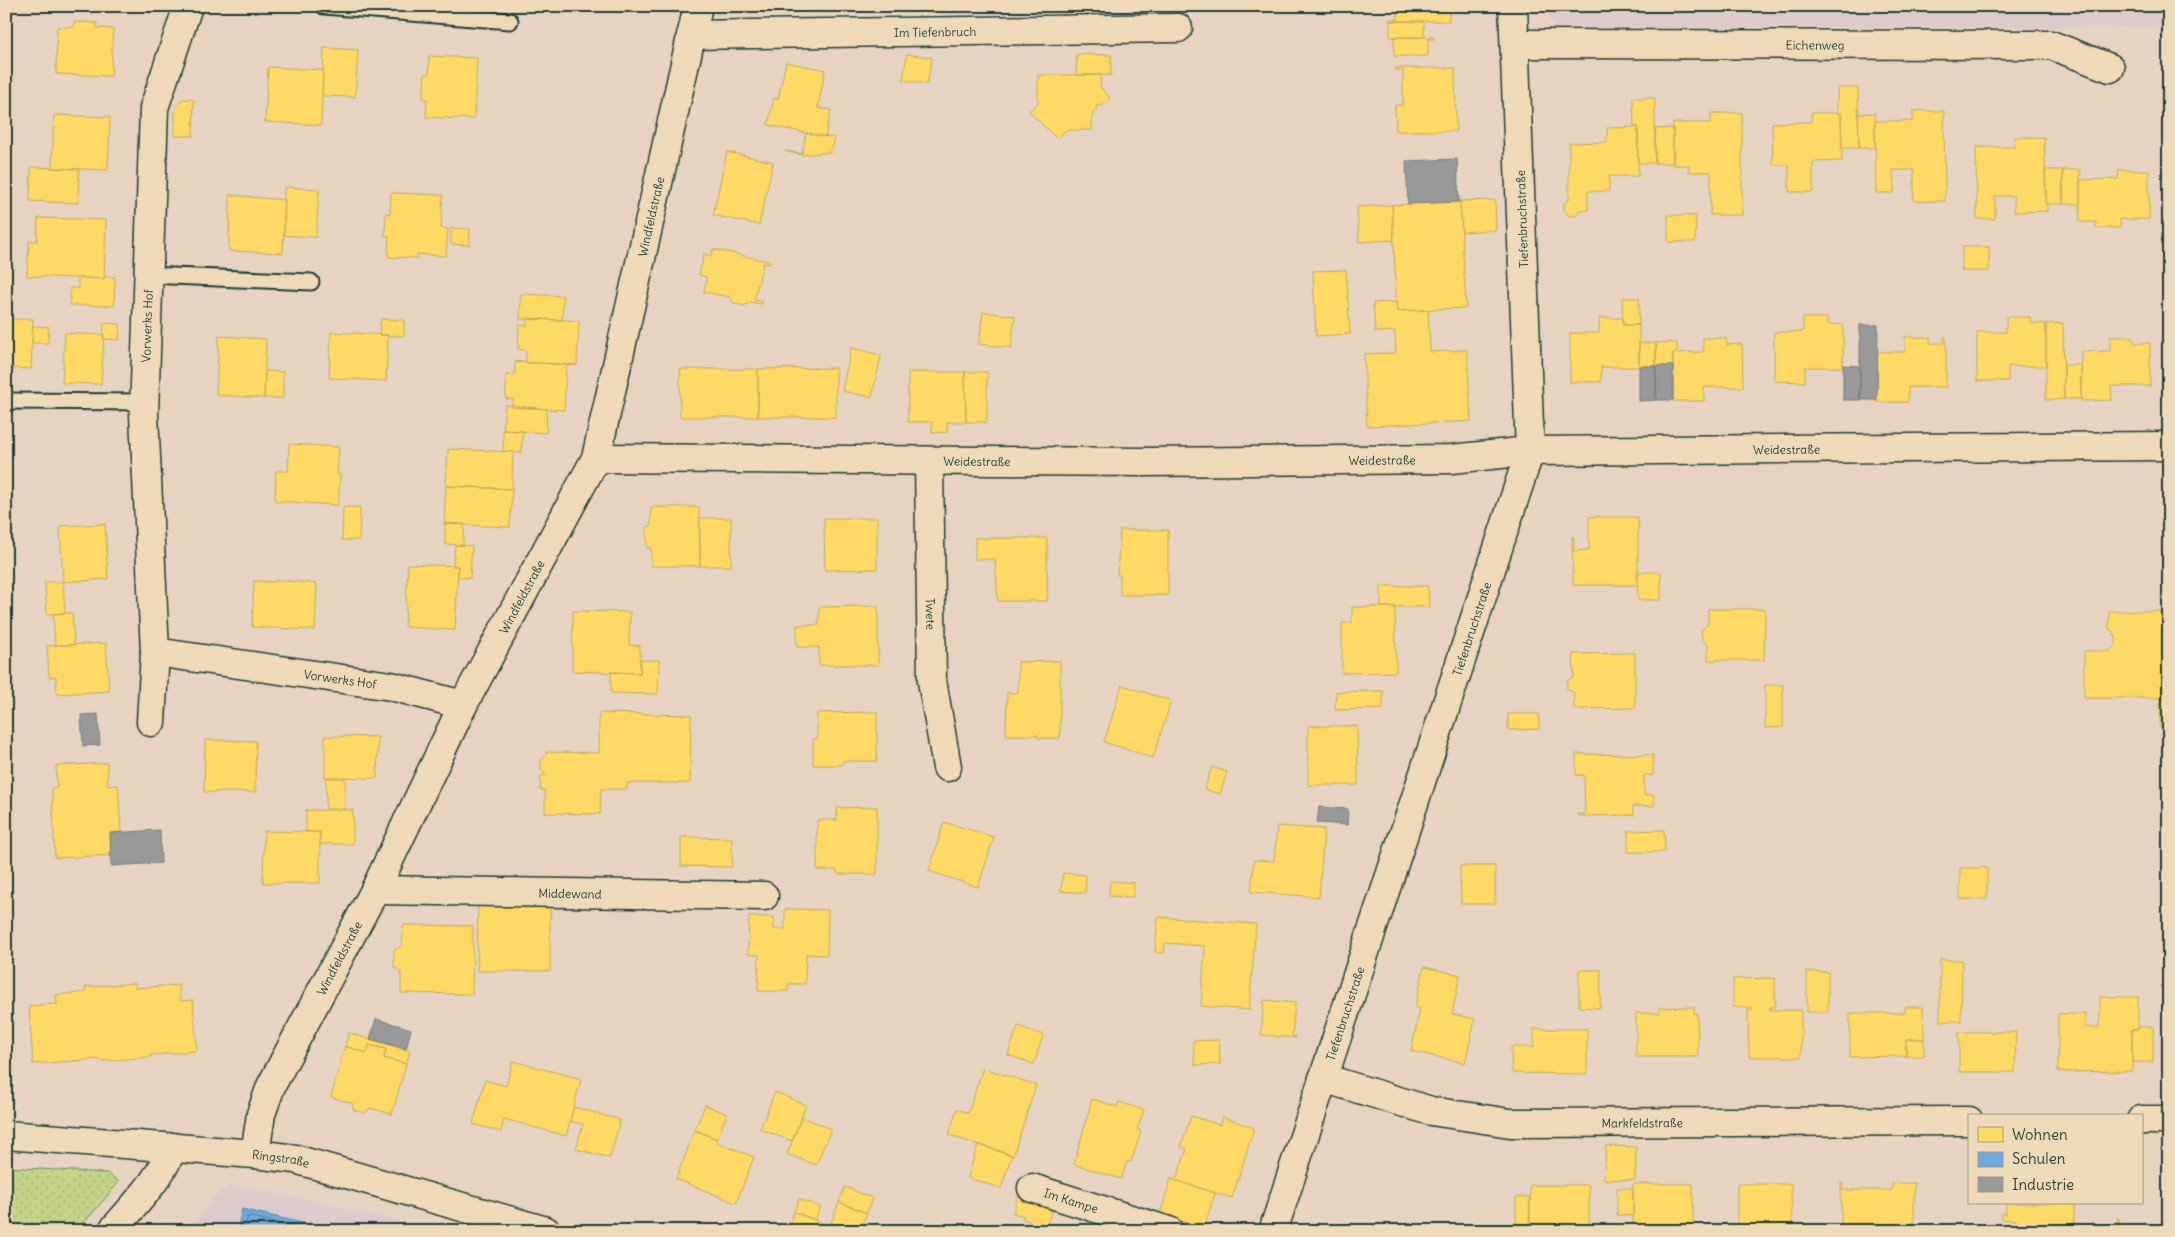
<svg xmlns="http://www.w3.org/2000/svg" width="2175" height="1237" viewBox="0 0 2175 1237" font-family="Delius,sans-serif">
	<defs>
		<pattern id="grass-dots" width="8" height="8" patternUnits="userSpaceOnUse" patternTransform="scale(1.25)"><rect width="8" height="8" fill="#c4d387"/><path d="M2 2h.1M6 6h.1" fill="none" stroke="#a8b675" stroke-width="1.8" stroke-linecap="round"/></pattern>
	</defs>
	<rect width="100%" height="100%" fill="#e6d3c1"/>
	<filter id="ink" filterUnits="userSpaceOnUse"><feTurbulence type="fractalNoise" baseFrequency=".02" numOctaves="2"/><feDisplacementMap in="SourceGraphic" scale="10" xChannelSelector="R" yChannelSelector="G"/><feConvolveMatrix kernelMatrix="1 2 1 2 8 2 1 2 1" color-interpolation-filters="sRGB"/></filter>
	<g filter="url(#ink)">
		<path fill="#ddcbcc" d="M1542 6H2169V27H1554Z
			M230 1185 315 1201 436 1231H187L211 1200Z"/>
		<path fill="url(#grass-dots)" stroke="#72885e" d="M6 1167 107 1173 119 1182 77 1231H6Z"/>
		<path fill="#ffd966" stroke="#bcaa57" d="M1398 6H1449V21H1390V19H1398Z
			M1390 21 1424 22V37H1390Z
			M74 22 97 23V28L113 29 111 76 56 74 57 27H74Z
			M1394 37H1434V39H1428V56H1394Z
			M324 48 358 50 355 97 322 96Z
			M907 54 932 58 927 84 903 80Z
			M1077 54 1111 55V75H1076Z
			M429 56 477 58 474 119 426 117 427 99H423L425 74H429Z
			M786 62 825 70 818 108 831 110 825 137 768 125 774 98 778 99Z
			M268 67 323 70 321 125 265 122Z
			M1396 68H1455L1456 131H1396L1395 105H1403V70H1395Z
			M1038 75H1101L1100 88 1102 89 1110 98 1102 106H1096V113H1092V130H1066L1057 139 1029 111 1038 103Z
			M1837 88H1858L1859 148H1842L1841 113H1837Z
			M1633 98H1655V163H1638V127H1634Z
			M182 99 194 100 193 136H175V110Z
			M1913 111H1944L1945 201H1914V170H1893L1894 193H1876L1875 121H1913Z
			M1711 113H1742V215H1710L1711 172H1689V165H1673V123H1711Z
			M1811 113H1841L1842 161 1813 162V192H1789V165H1773L1772 123 1811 122Z
			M1875 113V148H1859L1858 114Z
			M54 115 110 117 108 170 52 168Z
			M1638 127V176H1609V191H1588V210H1579L1576 216H1569L1564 210V203L1569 200V143L1607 142V128Z
			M1673 128V163H1655V129Z
			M806 133 835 138 831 152 802 155 785 151 802 154Z
			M2014 137H2044L2047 211 2014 212V196H1995V219H1977L1976 147H2015Z
			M727 152 773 162 759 225 713 215Z
			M31 167 79 169 78 203 30 201Z
			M2045 170H2063V204H2045Z
			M2063 170H2080V204H2063Z
			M2119 170H2149V219H2120V228H2096V222H2080V180L2118 179Z
			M284 187 319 189 316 237 284 235Z
			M391 193 443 195 441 228 448 229 446 256 417 254V258L388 257 389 236H385L386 213 390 214Z
			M230 195 285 200 283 253 229 251Z
			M1495 200 1496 230 1462 232 1460 201Z
			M1460 201 1466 308 1397 311 1392 205Z
			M1392 205 1394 240 1359 242 1357 207Z
			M1668 215 1696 216 1695 242H1668Z
			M38 218 106 220 104 279 27 276 29 241H37Z
			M451 228 470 229 469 245 451 244Z
			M1962 247H1989V271H1962Z
			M713 249 771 262 770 264 763 263 754 300 763 302 762 304 750 302 744 306 734 303 730 297 704 292 707 277 699 275 704 254 712 256Z
			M1346 270 1350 334 1316 336 1313 271Z
			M104 277H115L114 306 70 305V288H78V278L104 279Z
			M521 294 563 296 562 320 520 319Z
			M1622 298H1639V325H1623Z
			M1396 302 1397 311 1428 310 1430 352 1467 350 1471 421 1367 426 1364 354 1396 353 1395 331 1375 332 1373 303Z
			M983 312 1015 316 1011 348 979 344Z
			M2006 317H2030V323L2046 324V366H2008V381H1977V332H2006Z
			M527 318 579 321 577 365 515 362H526V350L518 349 519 325 527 326Z
			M1599 318H1623V325H1639V367H1601V382H1570V333H1599Z
			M1803 318H1827V325L1843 324V367H1805V382L1774 381V332H1803Z
			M6 319H33L31 369 6 368Z
			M381 319 404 320V336L379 335Z
			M104 323 120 324 119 340 103 339Z
			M2063 323 2064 399 2046 400V324Z
			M33 326 49 327 48 343H32Z
			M331 332 388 335 386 381 329 378Z
			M65 333 104 335 101 384 62 383Z
			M219 336 266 339 264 398 216 395Z
			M1905 337H1930V343H1944V337H1946V387H1908V402H1876L1877 352H1905Z
			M2110 337H2133L2134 343H2150V386H2111L2112 400 2081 401V352L2110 351Z
			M1703 338H1726L1727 345 1742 344 1743 387H1704V401H1673V353L1703 352Z
			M1639 343H1656V366H1639Z
			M1656 343H1677V353H1673V366H1656Z
			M851 348 881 355 872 397 842 391Z
			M515 362 577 365 566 366 564 410 512 407 513 399H506V375H515Z
			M2064 365H2081V399H2064Z
			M836 368V417H758V369Z
			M680 369H758V417H680Z
			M265 371 283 372V398H264Z
			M908 372H965L966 422H947V432L932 433V422H908Z
			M965 372H987V422H966Z
			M505 405 547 409 546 433 503 430Z
			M503 430 523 431 521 453 503 451Z
			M289 444 339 447 337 474H340L338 505 275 501 276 471H288Z
			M448 449 513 452 512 489 446 486Z
			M446 486 512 489 510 527 444 524Z
			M343 507H360L359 540H342Z
			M651 507H699L700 566H651V548H647V526H651Z
			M1589 517H1638V585H1573L1572 537H1574V551L1589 550Z
			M700 518H731V566H700Z
			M824 518H877V569L825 570Z
			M445 523 464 524 463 545 445 544Z
			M105 524 108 579 63 582 60 526Z
			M1120 530H1168V595H1120V575H1117Z
			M975 538H1047V601H998L995 559H975Z
			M455 545 472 546 470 578 458 577V566H453Z
			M408 564 458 566 455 630 405 627Z
			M1637 572H1661V600H1638Z
			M276 580 317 584 315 630 252 627 254 581 276 582Z
			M45 582H63L65 613 47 614Z
			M1381 586H1428L1429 607H1381Z
			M878 606V665H819V647H797V625H819V607Z
			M1352 607H1395L1396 672 1342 673V623H1352Z
			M1708 609H1765L1764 660H1708V645L1702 639 1701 630 1708 624Z
			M573 611 630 612 629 645 640 646V673L572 671Z
			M2109 611H2163V657L2168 661V674L2163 678V698H2084V651H2110L2116 645V636H2114V632L2109 629Z
			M72 613 74 645H55L53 614Z
			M106 643 109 691 57 694 56 677H49L47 646Z
			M1635 653V708L1574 709V693L1567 689V681L1574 677 1573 654Z
			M640 660H659L658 694 611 693V672L640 673Z
			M1060 661V738H1038V735H1006L1007 693H1018V662Z
			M1122 685 1171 701 1153 758 1104 742Z
			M1765 685H1783V727L1765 728Z
			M2163 688H2169V727L2160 728V698H2163Z
			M1383 691V709L1335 710 1336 692Z
			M877 712V761H842V765H813V739H817V713Z
			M599 713 691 715 690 783H627V789H601L600 814 545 813V790H540L541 776 546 775 541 770V760L546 756V752L599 753Z
			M1508 714H1539V729L1508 730Z
			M1308 726H1357L1358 785H1308Z
			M325 736 378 737 377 778 325 777Z
			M205 740 256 741 255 792H204Z
			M1576 754 1653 755V775H1644V795H1654V806H1633L1634 815 1579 816 1578 814H1585L1584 775H1576Z
			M107 763 108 786 118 785 121 832 110 833 112 855 55 858 52 788H57L56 766Z
			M1212 767 1227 772 1220 794 1204 789Z
			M326 778H345V809H326Z
			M877 807V874H837V870H817V820H837V808Z
			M306 810H353V844H320V832H306Z
			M944 822 994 837 978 887 929 871Z
			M1277 826 1324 829 1319 897 1251 892 1254 860 1274 861Z
			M1664 830 1665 852H1628V831Z
			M264 831 320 832V883H263Z
			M681 837 732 838V867L681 866Z
			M1460 866H1495V904H1461Z
			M1960 868H1987V899H1960Z
			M1063 873 1086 875 1085 893 1061 891Z
			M1110 881 1134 883 1133 897 1109 896Z
			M478 904 550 905V971H477Z
			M785 909 828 910 827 955 806 954 805 984H788V991H758L759 955 748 954 749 917H774V929H785Z
			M1158 917 1256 924 1249 1010 1201 1006 1205 946 1165 943 1164 953 1155 952Z
			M403 925 473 926 472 994 401 993V972L394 967V950L402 946Z
			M1940 960H1962L1961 1021H1940Z
			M1424 967 1460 975 1452 1014 1475 1019 1465 1063 1411 1051 1420 1009 1415 1007Z
			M1579 970H1601L1600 1008 1579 1007Z
			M1807 972H1828V1012H1807Z
			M1775 978V1007H1770V1010H1801V1057H1749L1748 1010H1752V1007H1733V979Z
			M135 983V988L179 985 180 1001 193 1000 197 1051 150 1055 151 1057 100 1061 99 1059 33 1064 29 1006 57 1004 56 995 86 992 85 987Z
			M2100 997H2138V1029H2132V1071L2058 1072V1014H2085V1028L2100 1027Z
			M1264 1000 1295 1003 1292 1036 1296 1037 1295 1038 1261 1035Z
			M1694 1007V1013H1697L1698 1057H1636V1013H1660L1659 1008Z
			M1905 1007H1923L1924 1039H1906V1056L1850 1057V1013H1905Z
			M1018 1026 1043 1035 1034 1064 1008 1055Z
			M2138 1027H2153V1062H2132V1029H2138Z
			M1534 1029H1587V1074L1512 1073 1511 1047H1534Z
			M1959 1032H2016L2015 1072H1959Z
			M349 1033 410 1051 406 1064 384 1058 386 1049 369 1045 367 1053 345 1046Z
			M1906 1039H1924V1056H1906Z
			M1219 1040 1220 1064 1195 1065 1193 1041Z
			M369 1045 386 1049 384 1058 406 1064 392 1114 370 1108 365 1113 354 1110 352 1103 331 1097 345 1046 367 1053Z
			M513 1061 581 1079 566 1136 504 1119 501 1132 473 1124 485 1080 506 1086Z
			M983 1068 1036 1085 1013 1156 949 1135 957 1109 968 1113Z
			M775 1092 806 1105 792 1141 760 1129Z
			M1092 1099 1117 1107 1119 1102 1144 1110 1137 1130 1141 1131 1131 1162 1127 1161 1121 1179 1074 1164Z
			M705 1105 727 1114 717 1139 695 1130Z
			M574 1107 620 1120 610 1158 576 1149 583 1124 570 1121Z
			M1191 1116 1220 1125 1222 1117 1254 1128 1232 1198 1171 1179V1177L1177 1178 1187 1149 1181 1147Z
			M802 1117 831 1129 816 1165 787 1154Z
			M695 1130 717 1139 716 1142 754 1157 736 1203 676 1179Z
			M978 1144 1012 1155 1001 1188 968 1178Z
			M1606 1146 1636 1147 1635 1180 1604 1179Z
			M1171 1179 1215 1193 1204 1228 1160 1214Z
			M1841 1183H1843L1842 1190H1892V1183H1914V1231H1899V1228H1888V1231H1841Z
			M1633 1184H1693V1230H1633Z
			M1737 1184H1791L1792 1228H1771V1231H1725V1228H1737Z
			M1530 1185H1589V1227L1530 1228Z
			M845 1187 872 1198 867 1213 839 1202Z
			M1617 1188H1633V1216L1617 1215Z
			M1018 1196 1053 1207 1046 1227 1023 1219 1024 1216 1013 1213Z
			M1516 1197H1530L1529 1226H1516Z
			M799 1199 820 1207 815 1220 794 1212Z
			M839 1202 867 1213 859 1231H787L794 1212 830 1226Z
			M2006 1203H2074V1231H2015L2016 1220 2001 1219 2000 1214H2006Z
			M2117 1218H2119V1231H2084V1225L2117 1226Z
			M1708 1228H1725V1231H1708Z"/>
		<path fill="#6fa8dc" stroke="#5788aa" d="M242 1209 337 1231H310L248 1216 244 1231H237Z
			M248 1216 310 1231H244Z"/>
		<path fill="#999" stroke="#747d7b" d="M1457 159 1459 202 1408 204 1406 161Z
			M1860 325H1878L1877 400H1860Z
			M1843 365 1860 366V400H1843Z
			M1639 366H1656V400L1639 401Z
			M1656 366H1673V400H1656Z
			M98 714 100 745 83 746 81 715Z
			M1319 807 1348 809 1347 825 1317 823Z
			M160 830 161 863 111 866 110 833Z
			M376 1019 411 1029 406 1049 370 1039Z"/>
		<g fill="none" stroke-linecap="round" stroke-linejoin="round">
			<g stroke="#1f3d34" stroke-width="19">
				<path id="service" d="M324 6 510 21
					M149 275 311 282
					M6 401 145 402"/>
			</g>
			<g stroke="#1f3d34" stroke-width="31">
				<g id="minor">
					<path id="s1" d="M188 6 154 108 144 414 155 652 391 686 463 705"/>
					<path id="s2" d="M691 35 1178 28"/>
					<path id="s3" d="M1515 44 2051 45 2110 68"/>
					<path id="s4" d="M596 458 1143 462 1451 459 1530 451 2169 446"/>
					<path id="s5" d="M929 462 932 681 947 767"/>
					<path d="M151 722 155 652"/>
					<path id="s6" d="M375 890 764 896"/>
					<path id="s7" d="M1323 1078 1431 1111 1510 1123 1969 1121"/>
					<path d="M2141 1120H2169"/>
					<path id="s8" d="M6 1135 255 1154 295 1159 546 1231"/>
					<path id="s9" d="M255 1154 261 1114 271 1086 375 890 463 705 596 458 698 6"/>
					<path id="s10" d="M1032 1188 1169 1231"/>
					<path d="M112 1231C135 1204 160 1180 173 1147"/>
					<path id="s11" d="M1273 1231 1530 451 1513 6"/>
				</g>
			</g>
			<use href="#service" stroke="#eedab8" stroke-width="15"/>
			<use href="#minor" stroke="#eedab8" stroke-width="28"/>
		</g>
	</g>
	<g text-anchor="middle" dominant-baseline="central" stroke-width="5" stroke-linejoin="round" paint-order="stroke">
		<g font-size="12" fill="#1f3d34" stroke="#eedab8">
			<text stroke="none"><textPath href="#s2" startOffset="244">Im Tiefenbruch</textPath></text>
			<text stroke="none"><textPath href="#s3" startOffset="300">Eichenweg</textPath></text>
			<text stroke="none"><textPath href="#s9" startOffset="1025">Windfeldstraße</textPath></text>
			<text transform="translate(1522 219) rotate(-92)">Tiefenbruchstraße</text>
			<text transform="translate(147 326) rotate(-88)">Vorwerks Hof</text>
			<text stroke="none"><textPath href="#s4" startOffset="1191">Weidestraße</textPath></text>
			<text stroke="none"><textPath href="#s4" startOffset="786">Weidestraße</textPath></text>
			<text stroke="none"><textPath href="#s4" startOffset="381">Weidestraße</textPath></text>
			<text stroke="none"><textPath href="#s9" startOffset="620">Windfeldstraße</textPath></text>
			<text stroke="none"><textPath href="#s5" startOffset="152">Twete</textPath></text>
			<text stroke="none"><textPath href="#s11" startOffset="634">Tiefenbruchstraße</textPath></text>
			<text stroke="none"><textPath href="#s1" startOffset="839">Vorwerks Hof</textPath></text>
			<text stroke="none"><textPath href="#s6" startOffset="195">Middewand</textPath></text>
			<text stroke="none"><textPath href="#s9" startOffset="215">Windfeldstraße</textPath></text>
			<text stroke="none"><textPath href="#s11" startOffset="229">Tiefenbruchstraße</textPath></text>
			<text stroke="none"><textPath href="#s7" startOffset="325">Markfeldstraße</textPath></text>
			<text stroke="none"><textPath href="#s8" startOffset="276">Ringstraße</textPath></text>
			<text stroke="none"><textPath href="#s10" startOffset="41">Im Kampe</textPath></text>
		</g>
	</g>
	<rect width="2175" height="1237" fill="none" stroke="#eedab8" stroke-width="25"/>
	<rect x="12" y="12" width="2150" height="1212" fill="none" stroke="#1f3d34" stroke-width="2" filter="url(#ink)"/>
	<rect x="1968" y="1114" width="175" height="90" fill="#eedab8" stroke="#9b9b83"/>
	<rect x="1978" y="1127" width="25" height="15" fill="#ffd966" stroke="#9b9b83"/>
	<text x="2012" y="1140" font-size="15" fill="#1f3d34">Wohnen</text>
	<rect x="1978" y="1152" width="25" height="15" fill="#6fa8dc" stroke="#9b9b83"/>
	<text x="2012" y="1164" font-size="15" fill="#1f3d34">Schulen</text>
	<rect x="1978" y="1177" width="25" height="15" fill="#999999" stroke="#9b9b83"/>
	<text x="2012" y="1190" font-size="15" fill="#1f3d34">Industrie</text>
</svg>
